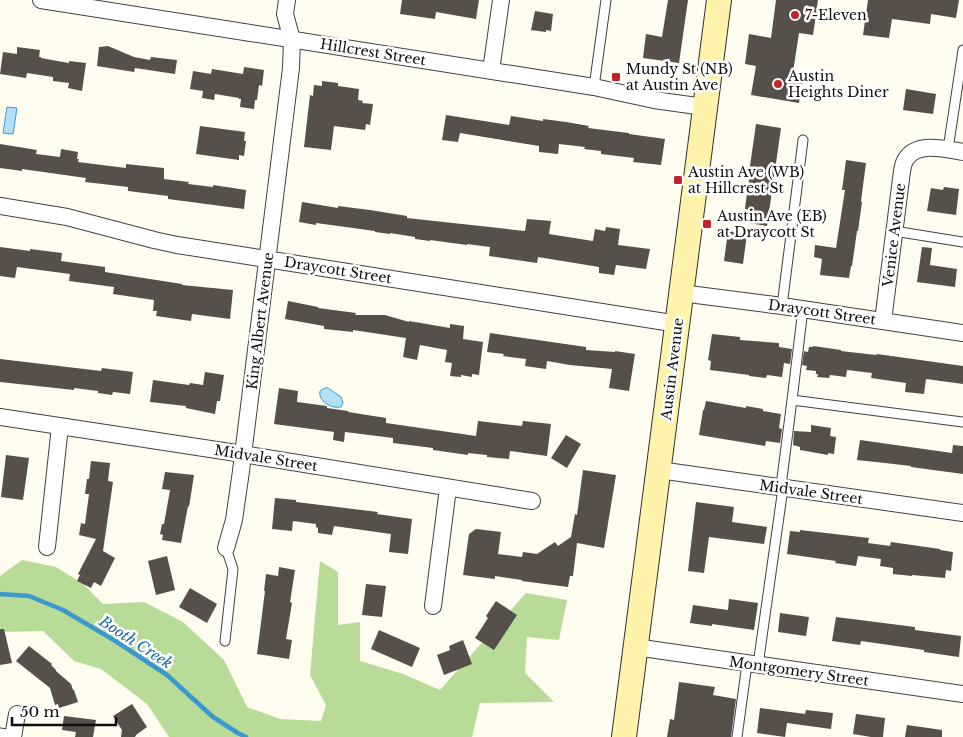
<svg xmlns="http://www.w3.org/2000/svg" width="963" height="737" viewBox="0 0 963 737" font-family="'Libre Baskerville',serif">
	<rect width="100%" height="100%" fill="#fffcf0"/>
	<path fill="#b8db98" d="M22 560 56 567 83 584 103 604 144 602 183 622 224 660 247 707 280 719 321 721 326 705 310 675 320 561 338 572V625L360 622V661L403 674 440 690 526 593 567 600 559 640 527 637 525 673 554 702 480 703 472 737H169L147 704 101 669 74 661 43 631 0 632V576Z"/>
	<path fill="#b4e0f7" stroke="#3a98cf" d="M7 107 17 108 13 134 3 133Z
		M325 388H328L341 397 343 403 341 407C331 409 318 401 320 391Z"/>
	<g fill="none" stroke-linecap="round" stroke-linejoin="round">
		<path stroke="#3a98cf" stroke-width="4.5" d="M0 594 29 596 63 610 117 642 167 675 213 717 238 733 246 737"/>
	</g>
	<path fill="#574f4a" d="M402 0H479L476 19 436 12 435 19 400 14Z
		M668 0H688L679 63 643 58 646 34 662 37Z
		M776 0H818L813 35 799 33 793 72 804 74 799 103 751 95 756 66 745 64 749 34 771 38Z
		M868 0H959L956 18 931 14 930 24 892 19 889 38 863 35Z
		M535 11 553 14 551 31 546 30V32L531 30Z
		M108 46 134 57 150 60 151 57 177 60 175 74 135 68 134 72 97 66 99 47Z
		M17 47 40 50 39 57H41V58L69 63V61L86 63 82 91 68 88 69 83 53 81V77L27 73 26 78 0 74 3 52 17 54Z
		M244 67 264 70 262 86 259 85 257 100H255L254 109 240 107 241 99H239V98L215 94 214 100 202 98 203 91 190 89 193 71 211 74 212 69 243 74Z
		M322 81 338 83V86L359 89 358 100 363 101 362 103 373 104 370 125 366 124 365 130 334 126 331 150 304 147 310 95 313 96 314 85 322 86Z
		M906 89 936 94 933 114 903 110Z
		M446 115 509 125 511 116 543 121V119L566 122 589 126 588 128 629 133V134L665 139 661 165 633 162 634 158 601 154V151L584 149 585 147 559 144 558 154 539 152V146L460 133 458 142 442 140Z
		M756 124 781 128 767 226 743 222 750 173H749Z
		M200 126 245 132 244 141H246L244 156 239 155V160L196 154Z
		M0 144 37 150 36 154 60 157 61 149 78 152 77 159H79L78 162 126 168V164L164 168V179L189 182 188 184 213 187V185L246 190 244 209 168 199V196L128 191V187L85 182 86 178 22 169V171L0 168Z
		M846 160 866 163 861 201 862 202 858 231H857L852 266H851L849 278 820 275 822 259 814 257 815 245 836 248 845 190H842Z
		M944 187 959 189 956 215 927 211 931 188 943 190Z
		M302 202 338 208V206L370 210 407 216V218L525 231 527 219 551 221 549 234 593 241 595 229 605 231 606 227 620 229 618 245 650 249 646 269 616 265 614 275 599 273V267L538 257 537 263 489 256 490 247 467 244V245L430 240V241L415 239V237L390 233V234L375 232V231L316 223V225L299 222Z
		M728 231 747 234 743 264 724 261Z
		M0 247 30 251V249L62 253 61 261 105 267V272L182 284V285L233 290 230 319 192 314 191 321 156 316 157 311H153L154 300 113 294 114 287 69 281 70 274 17 267 15 278 0 276Z
		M922 247 932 248 930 265 957 269 955 287 917 282Z
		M288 301 318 307V308L356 313 355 315H385L409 322V321L450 328V324L464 326 463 339 483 342 479 375 472 374V377L461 375V377L450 376 452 363 445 362 447 350 420 345 417 360 403 357 406 338 353 330V332L324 329V326L285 319Z
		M490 333 586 347V350L615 352V351L635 354 629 391 609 388 612 369 570 365 547 361 546 369 525 366 526 359 503 356 504 354 487 352Z
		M712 334 740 337V340L779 343V347L792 349 790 364 784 363 782 377 767 375 766 378 749 376V375L710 370 711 361 708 360Z
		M813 346 841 350V351L876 355 877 354 963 366V384L926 379 924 394 905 392 906 383 871 378 872 373 847 370 846 377 830 375 829 378 817 377 818 374H816V371L806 370 807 366 802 365 804 351 808 352 809 347H813Z
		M0 359 101 371 102 368 133 372 130 394 113 392 112 395 98 393V391L74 388V390L0 382Z
		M205 372 224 375 220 401H217L215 414 186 408V406L150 402 153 380 189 385 190 383 203 385Z
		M279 388 298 391 297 402 327 406V408L348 411V412L386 418V423L476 436 478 421 522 426 523 421 551 424 547 456 510 451 509 459 487 457V455L468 453V455L433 450V448L393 443V438L345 432 344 442 333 440 334 432 274 424Z
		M706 401 746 408V406L763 409V411L781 414 779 428 782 429 780 443 766 441 765 446 699 435 703 410H704Z
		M811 425 831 428 830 436 836 437 834 454 828 453V455L800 450V447L793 445 794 431 811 432Z
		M566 435 581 444 567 468 551 458Z
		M860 440 952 453 953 445 963 446V474L911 467V466L885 463 857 460Z
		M6 455 29 458 23 500 1 497Z
		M91 461 110 463 108 481 113 482 103 551 115 558 101 586 94 582 91 588 77 581 80 575 78 574 96 539 79 535 81 523 85 524 89 494H85L87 479H89Z
		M583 470 616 475 604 548 577 543 573 576H570L568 587 522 581V580L495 576V579L463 575 469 534 476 529 501 532 498 554 522 557 523 552 537 554 555 542 558 546 571 537 575 514 577 515Z
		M165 472 194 475 189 507 188 506 181 543 162 540 163 535 160 534 162 524H164L170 490 162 489Z
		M275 498 296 500V502L378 512 377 514 412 519 408 554 389 552 391 534 334 526 332 535 318 533V528L316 527V524L293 521 292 531 272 529Z
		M696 502 734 507 732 522 767 527 764 544 709 537 704 573 688 571Z
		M800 530 869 538 868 543 890 546 891 542 940 549V550L953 552 951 571 946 570 945 578 912 575V576L893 574V568L880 566 881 559 858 556 856 566 835 563 836 561 787 554 790 531 800 532Z
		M167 556 175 590 156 595 148 561Z
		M279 567 295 570 290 602 292 603 286 639 292 640 289 659 257 654 265 591H264L266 574 278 576Z
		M366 584 386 586 382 617 362 615Z
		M190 588 217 604 207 623 179 607Z
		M729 599 758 603 754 630 712 624V626L690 623 693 605 728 610Z
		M496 601 517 615 494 650 475 638 488 618 486 616Z
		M780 613 809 617 806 636 778 632Z
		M836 617 915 627V630L961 636 959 657 924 652V650L861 641 860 645 832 641Z
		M0 629H4L12 663 0 665Z
		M379 630 420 648 412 667 371 649Z
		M463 640 472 664 444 675 437 655 450 650 449 646Z
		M29 646 52 664 51 665 56 670V671L71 684 73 690H74L78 702 59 708 58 704 55 705 50 688 16 661Z
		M679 682 715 687 713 695 736 699 731 737H667L670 719 674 720Z
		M132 704 147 727 136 735 135 737H121L122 730 113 716Z
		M760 708 805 714 806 710 833 713 831 729 787 723 785 737 757 733Z
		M856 714 885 718 883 737H871L853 734Z
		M64 716 96 720 93 737H75L76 732 62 730Z
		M907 725 942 730V737H905Z"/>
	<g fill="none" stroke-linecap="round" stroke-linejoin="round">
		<g stroke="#414141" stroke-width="11">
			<path id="lane" d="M594 87 606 0
				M948 149 963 50
				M894 231 963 242
				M782 306 803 140
				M803 309 792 400 963 422
				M225 641 233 569 226 548
				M758 665 783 488 782 478 792 400
				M0 733 14 735
				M737 737 747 664"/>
		</g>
		<g stroke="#414141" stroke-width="18">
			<path id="street" d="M41 0 594 87 654 100 704 107
				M491 71 501 0
				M0 206 67 217 154 240 177 245 678 324
				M681 293 782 306 963 333
				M883 321 902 171C903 167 903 163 906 159 917 141 946 149 963 152
				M0 417 243 454 532 501
				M659 470 963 513
				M47 547 60 426
				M226 548 234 520 241 471 291 68 292 40 285 14 287 0
				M433 606 448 488
				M635 647 963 694
				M13 737 17 714"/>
		</g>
		<g stroke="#303030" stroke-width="26">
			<path id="secondary" d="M624 737 719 0"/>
		</g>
		<use href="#lane" stroke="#fff" stroke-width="9"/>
		<use href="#street" stroke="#fff" stroke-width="16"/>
		<use href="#secondary" stroke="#fff3ab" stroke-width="24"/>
	</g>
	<g fill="#c02430" stroke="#fff" stroke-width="2">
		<circle cx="795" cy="15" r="5"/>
		<rect x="611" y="72" width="10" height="10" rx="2.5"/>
		<circle cx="778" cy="84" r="5"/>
		<rect x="673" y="175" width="10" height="10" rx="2.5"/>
		<rect x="702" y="219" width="10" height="10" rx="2.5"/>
	</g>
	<g text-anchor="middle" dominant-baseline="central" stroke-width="5" stroke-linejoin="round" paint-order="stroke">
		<g font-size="14" fill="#0e0e0e" stroke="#fff" text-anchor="start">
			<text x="805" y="15">7-Eleven</text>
			<text x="626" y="69">Mundy St (NB)<tspan x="626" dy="16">at Austin Ave</tspan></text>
			<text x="788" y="76">Austin<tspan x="788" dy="16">Heights Diner</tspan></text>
			<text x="688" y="172">Austin Ave (WB)<tspan x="688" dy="16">at Hillcrest St</tspan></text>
			<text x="717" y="216">Austin Ave (EB)<tspan x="717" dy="16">at Draycott St</tspan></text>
		</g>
		<g font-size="14" fill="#0e0e0e" stroke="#fff">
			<text transform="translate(373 52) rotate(9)">Hillcrest Street</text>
			<text transform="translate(894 235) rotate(-83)">Venice Avenue</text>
			<text transform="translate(338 270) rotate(9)">Draycott Street</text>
			<text transform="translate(822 312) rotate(8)">Draycott Street</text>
			<text transform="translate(260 321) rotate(-83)">King Albert Avenue</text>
			<text transform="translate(672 369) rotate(-83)">Austin Avenue</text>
			<text transform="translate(266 458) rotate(9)">Midvale Street</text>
			<text transform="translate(811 492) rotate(8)">Midvale Street</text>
			<text transform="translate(799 671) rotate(8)">Montgomery Street</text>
		</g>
		<g font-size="15" font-style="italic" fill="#1669a2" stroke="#fff">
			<text transform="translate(136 642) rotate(33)">Booth Creek</text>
		</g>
	</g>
	<path d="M12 717v8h104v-8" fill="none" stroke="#0e0e0e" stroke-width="2.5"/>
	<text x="20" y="717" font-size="15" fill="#0e0e0e" stroke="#ffffff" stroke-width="4" paint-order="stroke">50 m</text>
</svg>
